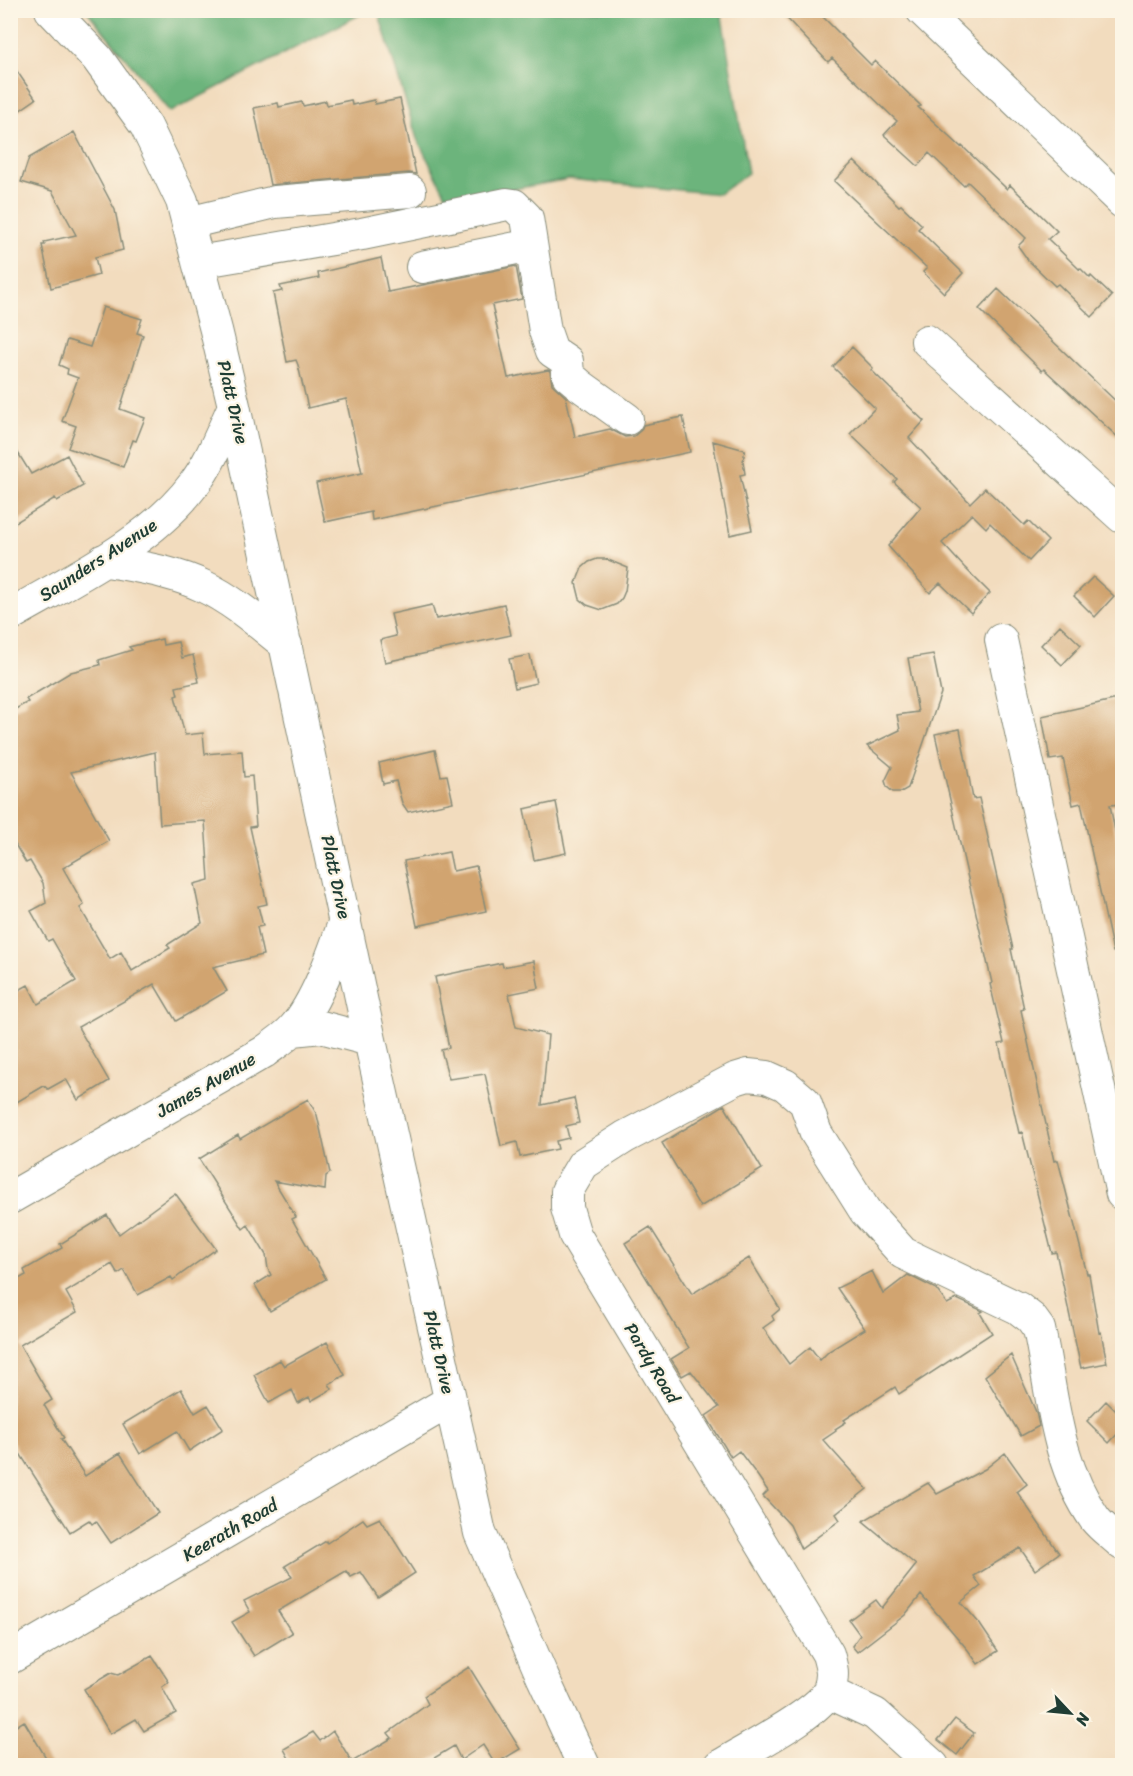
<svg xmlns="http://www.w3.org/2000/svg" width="1133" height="1776" viewBox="0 0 1133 1776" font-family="Sriracha,sans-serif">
	<rect width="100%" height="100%" fill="#fcf5e5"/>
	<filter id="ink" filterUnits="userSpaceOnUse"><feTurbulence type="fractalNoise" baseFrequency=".0167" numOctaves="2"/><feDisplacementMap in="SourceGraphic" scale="12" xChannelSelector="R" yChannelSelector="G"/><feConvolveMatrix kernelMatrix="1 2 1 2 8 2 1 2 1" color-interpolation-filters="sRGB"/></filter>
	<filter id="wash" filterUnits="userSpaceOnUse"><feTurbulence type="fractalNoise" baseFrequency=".008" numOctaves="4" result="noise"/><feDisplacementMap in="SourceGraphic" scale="24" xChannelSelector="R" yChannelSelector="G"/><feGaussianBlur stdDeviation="1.35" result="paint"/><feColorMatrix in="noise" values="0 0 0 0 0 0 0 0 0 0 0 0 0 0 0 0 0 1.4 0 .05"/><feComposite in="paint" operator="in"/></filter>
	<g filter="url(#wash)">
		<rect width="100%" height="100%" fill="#f2dcbe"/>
		<path fill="#6cb47b" stroke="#467858" stroke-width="1.5" d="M87 11H367L170 112Z
			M378 11H721L748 173 719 194 569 179 449 201 417 139Z"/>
		<g id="blocks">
			<path fill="#d1a46f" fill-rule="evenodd" d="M779 10H816L871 65 875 61 921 106 918 107 961 147 962 146 1007 189 1010 185 1057 231 1048 239 1079 269 1080 268 1090 278 1091 276 1112 296 1092 317 1058 284 1055 286 1028 260 1018 246 1026 238 968 182 964 186 929 153 918 166 884 135 897 121 832 58 828 62Z
				M10 61 36 99 10 117Z
				M400 99 416 174 409 173 270 185 254 108 278 103 279 107 302 102 303 106 326 101 327 105 351 100 352 105 374 100 375 104Z
				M74 132 115 210 123 250 95 257 99 275 51 288 42 245H45L44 242 76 235 52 191 21 182 29 158Z
				M854 161 899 206 901 205 922 225 918 229 963 273 944 293 923 272 927 268 834 181Z
				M381 258 388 292 516 266 522 299 492 305 508 378 548 370 550 371 552 384 566 397 575 437 610 429 625 437 634 436 641 430 643 425 683 417 690 452 372 520 371 512 325 522 316 483 362 473 346 399 308 408 298 365 296 360 287 362 273 293 282 291 280 286 319 278 318 273Z
				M998 289 1122 407V441L1044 369 1042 371 979 309Z
				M103 307 142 319 137 333 143 335 120 409 145 418 136 441 133 440 123 467 68 448 76 426 62 421 78 378 67 374 68 369 59 365 67 340 90 347Z
				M852 347 873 368 871 370 924 421 909 438 970 503 985 488 1024 525 1028 521 1048 541 1029 561 990 523 986 528 972 514 942 543 964 567 990 593 971 613 940 583 930 593 888 546 921 507 894 482 897 479 850 434 875 408 833 367Z
				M10 440 31 474 67 455 83 486 57 501 55 498 10 526Z
				M713 441 745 450 743 461 745 474 740 475 752 530 730 535Z
				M597 559H606L628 568 625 591 622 598 617 604 602 610 587 605 580 599 576 583 582 568 589 562Z
				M1093 577 1114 596 1095 617 1074 596Z
				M504 604 511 635 385 662 380 640 396 636 391 614 432 605 436 619Z
				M1060 625 1081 645 1062 665 1041 645Z
				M162 639 163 645 178 642 182 658 193 655 199 682 176 687 178 695 175 696 185 735 203 733 205 754 242 751 244 777 252 776 256 826 250 827 267 904 258 906 263 926 257 927 263 955 213 967 227 991 176 1021 154 984 78 1027 109 1081 78 1100 66 1079 48 1089 44 1086 10 1106V995L28 985 38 1004 76 981 52 939 48 941 31 911 46 903 43 883 30 861 26 863 10 836V712L28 702 26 699 71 672 100 665 99 660 132 650 129 647ZM155 752 160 824 205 821 209 880 194 884 202 923 167 945 170 948 132 971 121 952 110 959 80 908 84 905 63 868 109 841 71 772Z
				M933 654 941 693 908 788 901 792H893L887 787 885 781 892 767 867 746 900 730 897 715 918 712 908 658Z
				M530 655 536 683 515 688 509 659Z
				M1122 698V804L1110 805 1122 867V951L1113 952 1081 803 1073 805 1063 758 1050 760 1042 716Z
				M960 729 973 799 979 798 1013 949H1011L1024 1009 1021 1010 1054 1161 1058 1160 1087 1274H1089L1099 1333 1101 1332 1107 1363 1081 1368 1056 1252 1052 1253 1022 1132 1019 1133 999 1044 1004 1043 990 984 992 983 935 734Z
				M435 750 441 776 447 775 453 802 408 812 402 803 396 781 383 784 379 763Z
				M556 802 566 853 534 860 524 809Z
				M449 852 453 871 476 866 486 911 417 926 404 861Z
				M534 961 539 988 509 994 516 1027 548 1035 542 1105 574 1098 579 1123 566 1126 569 1138 556 1141 558 1149 520 1157 517 1142 501 1146 485 1074 449 1079 441 1050 449 1048 435 977 502 963 503 967Z
				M308 1099 317 1115 330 1173 326 1176 325 1190 274 1181 296 1217 292 1219 326 1279 270 1311 255 1285 271 1275 268 1269 266 1255 248 1225 243 1229 199 1159 238 1135 240 1139Z
				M724 1105 762 1169 700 1207 662 1143Z
				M175 1193 216 1249 173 1280 171 1277 138 1295 124 1270 118 1274 112 1264 66 1292 77 1312 20 1345 52 1400 44 1405 64 1438 61 1439 85 1476 120 1453 158 1513 111 1543 96 1521 92 1524 89 1520 70 1532 10 1438V1284L26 1275 24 1270 62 1248 60 1244 107 1215 119 1234Z
				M650 1227 692 1294 749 1258 780 1309 772 1316 774 1320 763 1328 789 1364 810 1347 820 1360 829 1351 865 1329 837 1288 872 1271 883 1294 908 1275 936 1289 947 1304 957 1299 983 1311 980 1313 992 1333 899 1394 895 1387 844 1420 846 1422 835 1429 836 1431 823 1440 867 1489 836 1514 840 1520 801 1549 790 1525 763 1496 768 1491 757 1475 739 1451 731 1457 706 1416 719 1407 691 1371 682 1376 671 1359 689 1348 625 1243Z
				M327 1342 345 1375 329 1384 332 1389 311 1401 309 1397 298 1403 292 1390 269 1403 254 1375 280 1360 284 1366Z
				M1011 1355 1036 1412 1039 1426 1021 1436 985 1376Z
				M181 1389 195 1413 208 1405 223 1429 189 1451 177 1431 140 1454 123 1424Z
				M1106 1401 1122 1417V1429L1109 1443 1087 1421Z
				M1005 1453 1027 1484 1017 1492 1059 1553 1035 1570 1020 1548 974 1576 981 1586 961 1602 979 1623 998 1651 978 1664 968 1650 921 1595 905 1615 857 1652 852 1646 860 1635 849 1620 876 1600 882 1608 916 1565 863 1521 928 1483 937 1494 985 1469Z
				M380 1518 415 1573 378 1597 361 1572 351 1577 346 1571 278 1611 292 1633 254 1656 232 1622 250 1612 244 1601 292 1577 285 1566 326 1541 327 1543 363 1519 367 1524Z
				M152 1656 169 1682 162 1687 176 1713 144 1731 136 1719 110 1734 84 1689 111 1673 118 1675Z
				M469 1667 520 1749 495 1764 483 1745 461 1760 454 1746 421 1766H293L284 1749 313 1732 320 1741 333 1731 352 1762 392 1738 388 1733 428 1704 424 1696Z
				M955 1719 974 1733 957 1755 938 1740Z
				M24 1721 51 1766H10V1730Z"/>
		</g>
	</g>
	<g filter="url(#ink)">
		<use href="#blocks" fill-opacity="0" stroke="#888c79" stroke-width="1.5"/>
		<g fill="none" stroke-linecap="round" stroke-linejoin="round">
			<g stroke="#888c79" stroke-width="34">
				<path id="minor" d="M51 10 97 58 146 126 182 201 216 330 234 406 370 1040 480 1533 543 1678 584 1766
					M922 10 1122 202
					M188 223 275 202 410 191
					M198 262 362 234 507 204 514 205 527 218 545 331 552 351 567 361 568 375 581 386 627 419
					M422 267 531 245
					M927 341 1122 517
					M104 560C137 567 172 571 203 586 233 600 260 624 286 645
					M10 615C72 579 151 542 194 484 211 462 222 432 234 406
					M1001 640 1122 1194
					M293 1030 321 1027 370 1040
					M10 1198 264 1052C273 1045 285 1038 293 1029 316 1004 334 952 345 920
					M10 1658 450 1401
					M828 1692 875 1714 933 1766
					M720 1766C743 1751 820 1713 829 1690 834 1676 832 1668 828 1654L575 1235 567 1208V1191L583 1164 625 1137 735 1079 748 1075 767 1077 785 1085 805 1102 816 1133 865 1211 903 1253 1018 1308 1031 1318 1039 1329C1053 1394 1055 1462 1095 1519 1102 1528 1114 1536 1122 1544"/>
			</g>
			<use href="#minor" stroke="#fff" stroke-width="32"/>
		</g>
	</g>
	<g text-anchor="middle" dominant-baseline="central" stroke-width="4.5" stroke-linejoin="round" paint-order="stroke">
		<g font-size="18" fill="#1f3d34" stroke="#fcf5e5">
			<text transform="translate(233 402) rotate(77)">Platt Drive</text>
			<text transform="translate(98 560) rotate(-33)">Saunders Avenue</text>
			<text transform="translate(336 877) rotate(78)">Platt Drive</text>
			<text transform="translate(206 1085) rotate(-30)">James Avenue</text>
			<text transform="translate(439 1352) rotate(77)">Platt Drive</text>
			<text transform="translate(652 1363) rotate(59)">Pardy Road</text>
			<text transform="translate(230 1530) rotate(-30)">Keerath Road</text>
		</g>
	</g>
	<rect width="1133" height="1776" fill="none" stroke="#fcf5e5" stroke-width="36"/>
	<g transform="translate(1070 1713) rotate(116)" stroke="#fcf5e5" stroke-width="4.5" paint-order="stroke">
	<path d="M0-4.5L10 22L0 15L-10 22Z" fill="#1f3d34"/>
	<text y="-9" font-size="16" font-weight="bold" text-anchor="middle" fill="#1f3d34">N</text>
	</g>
</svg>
